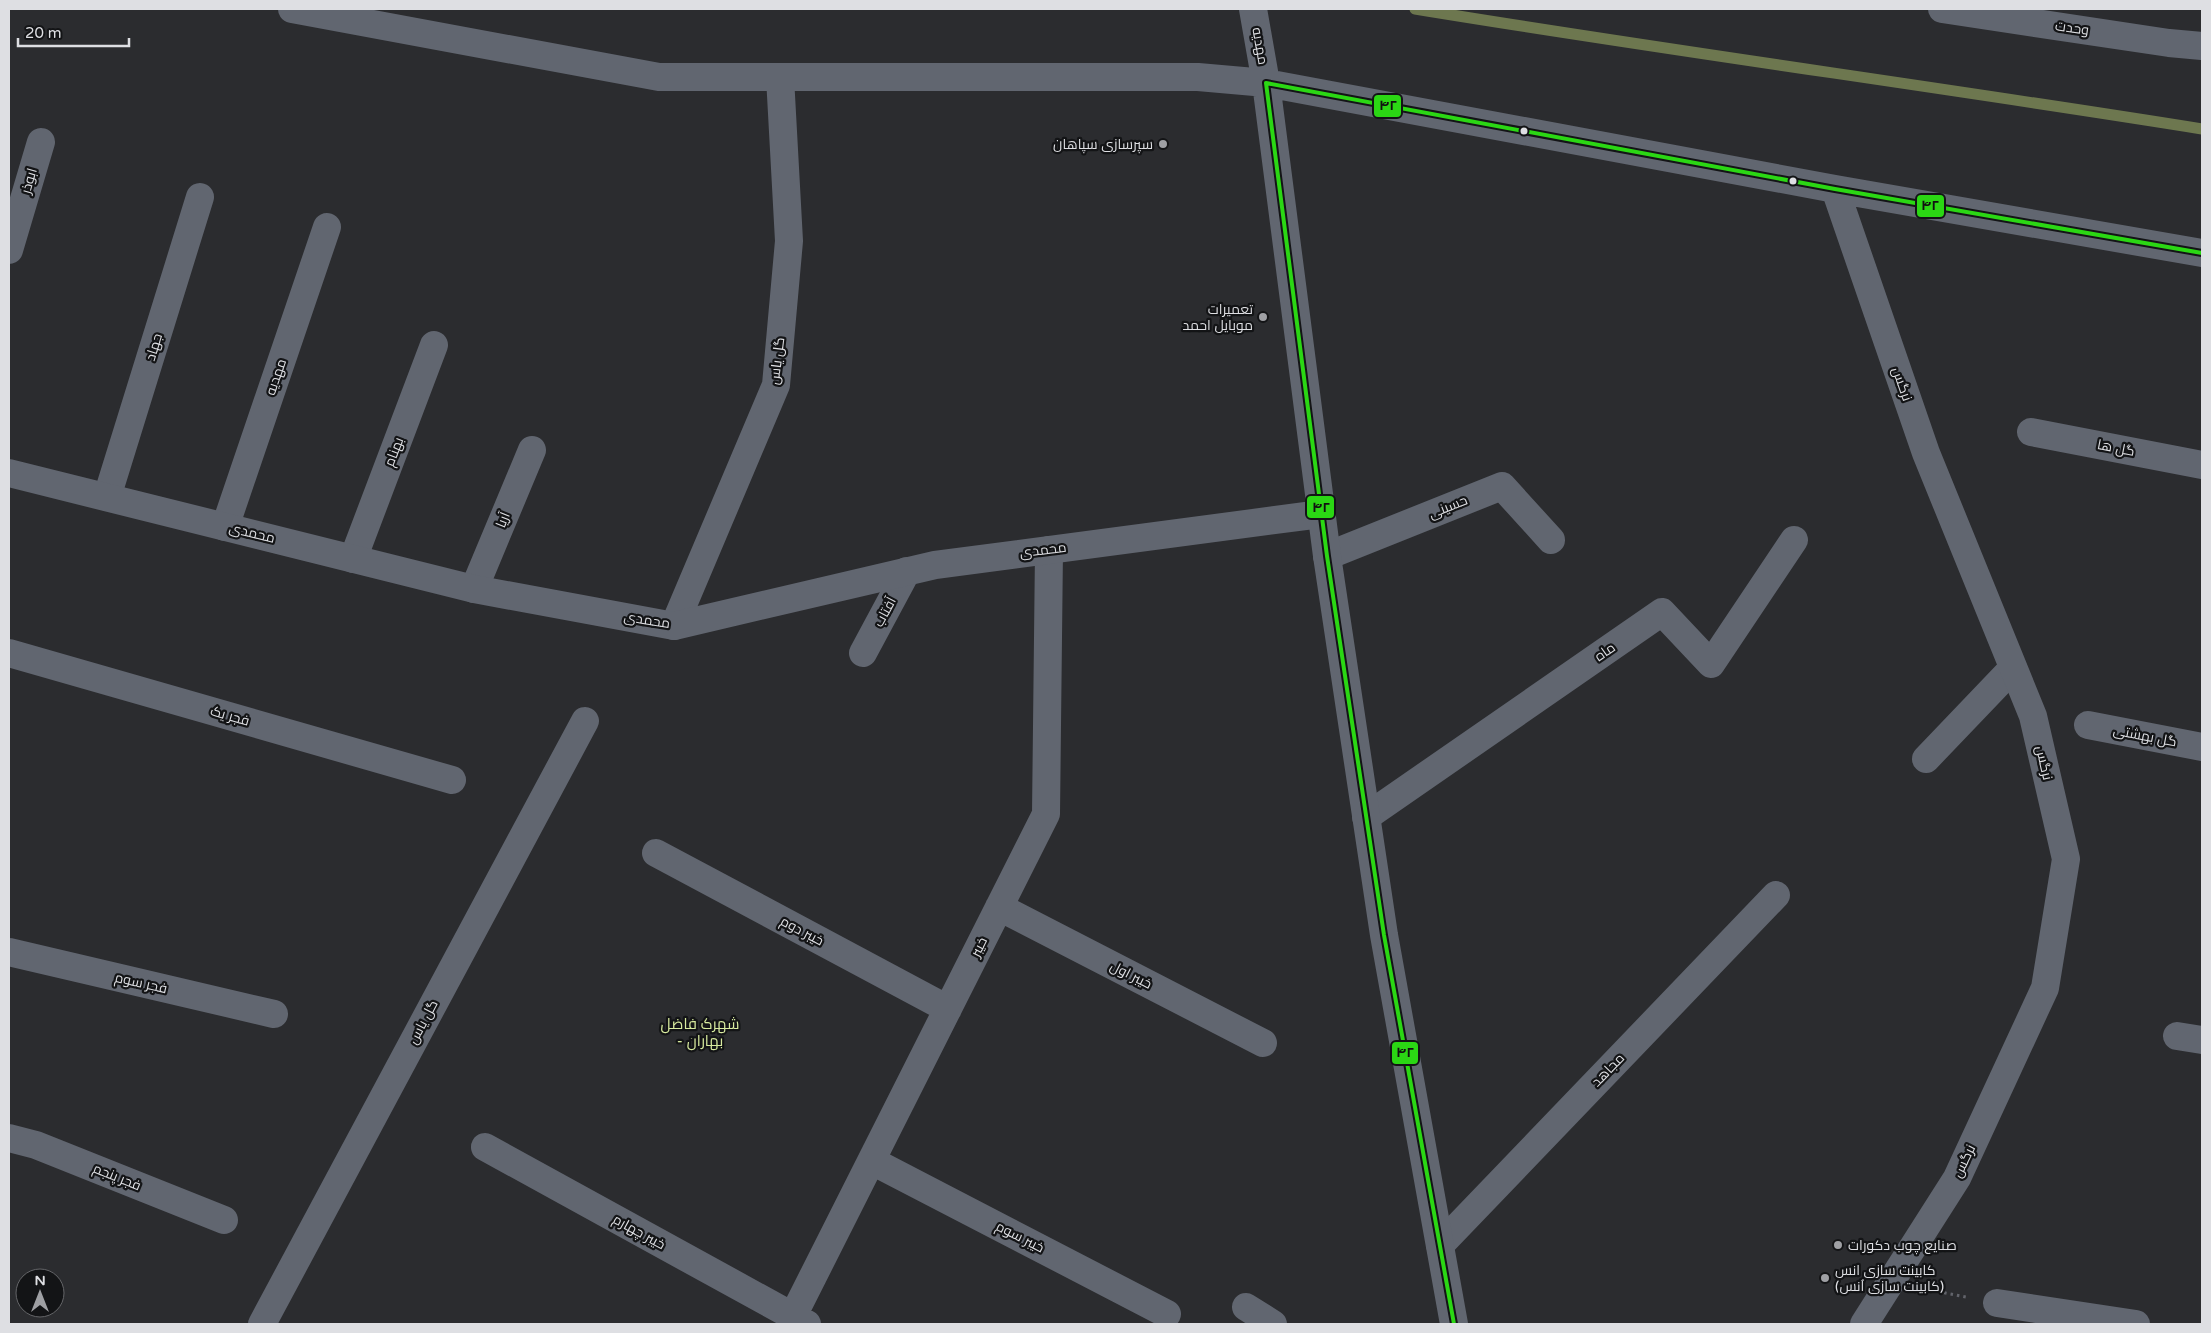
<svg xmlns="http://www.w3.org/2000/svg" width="2211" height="1333" viewBox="0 0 2211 1333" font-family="'Varela Round',Cairo,sans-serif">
	<rect width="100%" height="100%" fill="#2b2c2f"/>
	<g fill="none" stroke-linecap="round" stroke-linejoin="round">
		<path stroke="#6d774f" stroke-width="11" d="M1415 9C1677 52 1940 87 2202 129"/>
		<path stroke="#62646b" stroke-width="3" stroke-dasharray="2.5 4" stroke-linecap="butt" d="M1925 1289 1966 1297"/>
		<path stroke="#616670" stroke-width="28" d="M262 1324 585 721"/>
		<path stroke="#616670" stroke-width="28" d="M9 250 41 142
			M2031 432 2202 465
			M107 497 200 197
			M225 527 327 227
			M1327 556 1502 486 1551 540
			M353 559 434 345
			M474 589 532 450
			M674 626 776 385 789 241 780 77
			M9 653 452 780
			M863 653 907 571
			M2088 725 2202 747
			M1926 759 2013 668
			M1366 817 1662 612 1711 664 1794 540
			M656 853 948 1009
			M999 907 1263 1043
			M9 952 274 1014
			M2177 1036 2202 1040
			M9 1138 36 1145 224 1220
			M485 1147 807 1324
			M872 1161 1167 1314
			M1440 1245 1776 895
			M1997 1303 2136 1324
			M1246 1307 1273 1324
			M793 1316 1046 814 1049 550"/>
		<path stroke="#616670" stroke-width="28" d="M292 9 659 77H1198L1266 83 1835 189 2202 253
			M1253 9 1266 83 1327 556 1384 935 1454 1324
			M1942 9 2169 43 2202 46
			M1835 189 1926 453 2033 716 2066 859 2045 988 1957 1178 1864 1324
			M9 473 474 589 674 626 935 565 1321 514"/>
		<g stroke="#131416" stroke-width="8">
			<path id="bus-1" d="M1454 1324 1384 935 1327 556 1266 83 1835 189 2202 253"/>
		</g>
		<use href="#bus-1" stroke="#2bd714" stroke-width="4"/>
	</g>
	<g fill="#dedfe3" stroke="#131416" stroke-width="2">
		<circle cx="1524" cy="131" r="4.5"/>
		<circle cx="1793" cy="181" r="4.5"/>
	</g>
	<g fill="#9fa0a4" stroke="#131416" stroke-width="2">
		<circle cx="1163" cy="144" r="5"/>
		<circle cx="1263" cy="317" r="5"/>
		<circle cx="1838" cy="1245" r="5"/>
		<circle cx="1825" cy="1278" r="5"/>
	</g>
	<g text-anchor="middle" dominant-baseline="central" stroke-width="4.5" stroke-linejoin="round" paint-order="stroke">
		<g font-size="14" fill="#dedfe3" stroke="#131416">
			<text transform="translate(2072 28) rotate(8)">وحدت</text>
			<text transform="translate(1260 46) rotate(80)">مهدیه</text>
			<text transform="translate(29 181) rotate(-74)">ابوذر</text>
			<text transform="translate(154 347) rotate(-73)">جهاد</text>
			<text transform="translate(777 361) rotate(-83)">گل یاس</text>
			<text transform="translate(276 377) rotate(-71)">مهدیه</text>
			<text transform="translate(1902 384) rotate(71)">نرگس</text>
			<text transform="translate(2116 448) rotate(11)">گل ها</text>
			<text transform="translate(394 452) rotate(-69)">بهنام</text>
			<text transform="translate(1448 507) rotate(-22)">حسینی</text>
			<text transform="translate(503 520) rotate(-68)">آریا</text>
			<text transform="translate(252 533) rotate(14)">محمدی</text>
			<text transform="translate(1043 550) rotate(-7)">محمدی</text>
			<text transform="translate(885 612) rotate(-62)">آفتاب</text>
			<text transform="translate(647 620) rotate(9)">محمدی</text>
			<text transform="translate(1605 652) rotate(-35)">ماه</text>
			<text transform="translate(230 716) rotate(16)">فجر یک</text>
			<text transform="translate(2145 736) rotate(11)">گل بهشتی</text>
			<text transform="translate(2044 763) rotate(77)">نرگس</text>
			<text transform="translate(802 931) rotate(28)">خیبر دوم</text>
			<text transform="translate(979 947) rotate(-63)">خیبر</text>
			<text transform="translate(1131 975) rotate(27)">خیبر اول</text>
			<text transform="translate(141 983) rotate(13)">فجر سوم</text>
			<text transform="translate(423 1022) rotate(-62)">گل یاس</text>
			<text transform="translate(1608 1070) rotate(-46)">مجاهد</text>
			<text transform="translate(1964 1161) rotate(-64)">نرگس</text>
			<text transform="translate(117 1177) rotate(22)">فجر پنجم</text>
			<text transform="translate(639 1232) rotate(29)">خیبر چهارم</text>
			<text transform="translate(1020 1237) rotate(27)">خیبر سوم</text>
		</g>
		<g font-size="14" fill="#dedfe3" stroke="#131416" text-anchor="end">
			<text x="1153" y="144">سپرسازی سپاهان</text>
			<text x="1253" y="309">تعمیرات<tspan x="1253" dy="16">موبایل احمد</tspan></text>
			<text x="1848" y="1245" text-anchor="start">صنایع چوب دکورات</text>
			<text x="1835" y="1270" text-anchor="start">کابینت سازی انس<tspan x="1835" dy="16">(کابینت سازی اُنس)</tspan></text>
		</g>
		<g font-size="15" fill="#d8eb9f" stroke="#131416">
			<text x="700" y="1024">شهرک فاضل<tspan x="700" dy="17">- بهاران</tspan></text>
		</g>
	</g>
	<g stroke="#131416" stroke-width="2">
		<rect x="1373" y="94" width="29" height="24" rx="5" fill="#2bd714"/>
		<rect x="1916" y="194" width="29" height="24" rx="5" fill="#2bd714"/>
		<rect x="1306" y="495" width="29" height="24" rx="5" fill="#2bd714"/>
		<rect x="1391" y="1041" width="28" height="24" rx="5" fill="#2bd714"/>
	</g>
	<g font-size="14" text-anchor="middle" font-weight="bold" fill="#111">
		<text x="1388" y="110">۴۲</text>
		<text x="1930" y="210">۴۲</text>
		<text x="1321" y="512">۴۲</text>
		<text x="1405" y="1057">۴۲</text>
	</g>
	<rect width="2211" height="1333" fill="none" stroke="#dedfe3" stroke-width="20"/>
	<g transform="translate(40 1293)"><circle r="24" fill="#131416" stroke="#646568"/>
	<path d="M0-4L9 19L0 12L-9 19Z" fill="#9fa0a4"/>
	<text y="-8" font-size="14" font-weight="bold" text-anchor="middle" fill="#dedfe3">N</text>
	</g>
	<path d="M18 38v8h111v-8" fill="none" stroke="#dedfe3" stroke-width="2.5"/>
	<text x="25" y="38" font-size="15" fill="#dedfe3" stroke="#131416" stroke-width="4" paint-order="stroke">20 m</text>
</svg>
